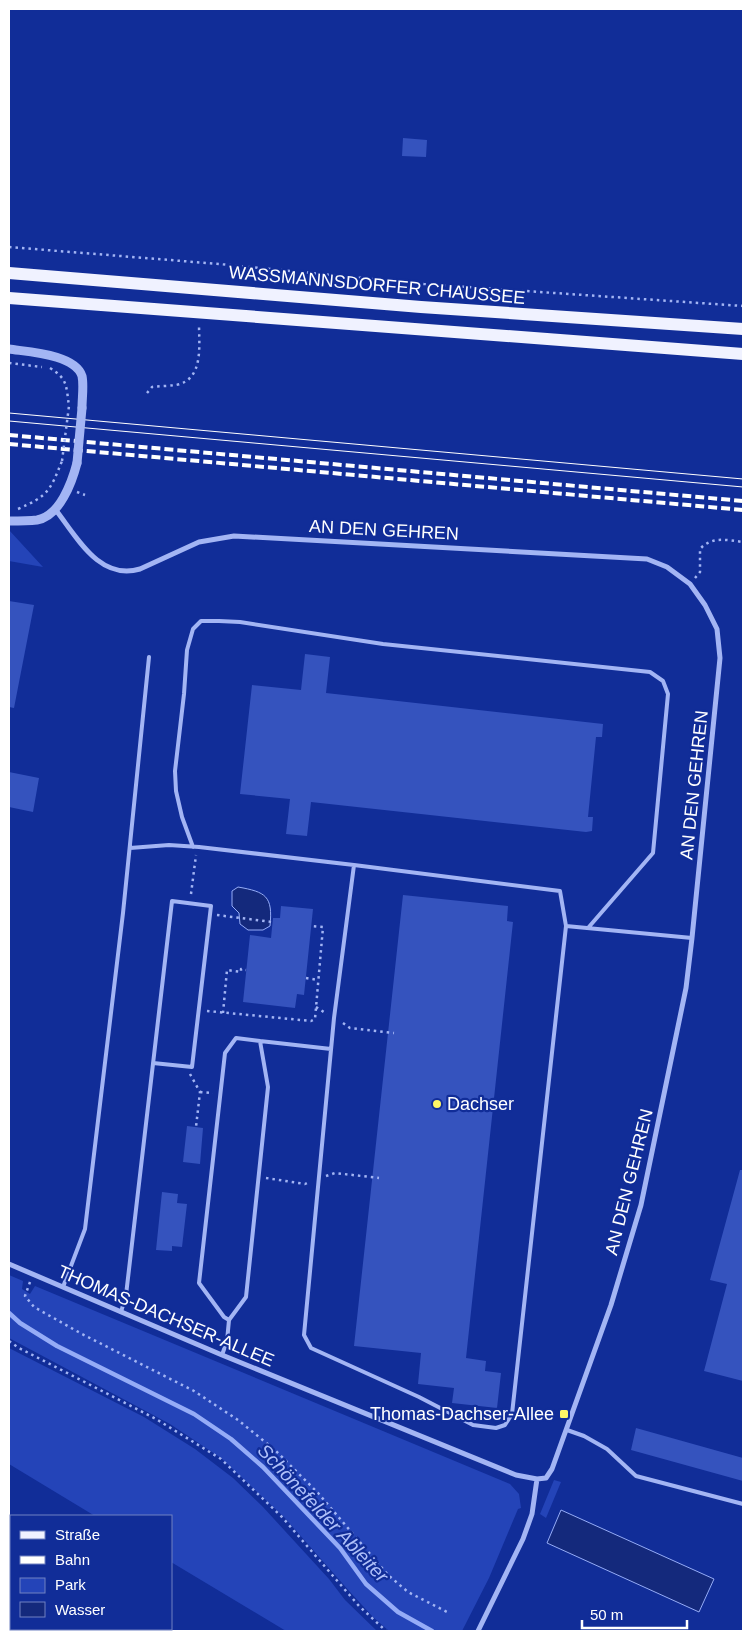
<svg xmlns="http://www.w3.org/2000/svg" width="752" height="1640" viewBox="0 0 752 1640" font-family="Helvetica,sans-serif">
	<rect width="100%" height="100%" fill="#112d98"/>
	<path fill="#2444b8" d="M9 530 43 567 9 561Z
		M9 1275 23 1281 22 1289 30 1294 35 1286 510 1484 519 1494 521 1508 518 1509 489 1578 462 1631H389L373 1617 350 1592 284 1517 221 1458 170 1424 9 1338Z
		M9 1348 144 1417 195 1449 233 1478 263 1507 329 1579 345 1600 377 1631H286L171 1562V1516H95L9 1464Z
		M554 1480 561 1482 546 1518 540 1514Z"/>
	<path fill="#14297c" stroke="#95acf7" d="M238 887C266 892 273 896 270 926L263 930H248L240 924 239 913 232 906V891Z
		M561 1510 714 1579 699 1612 547 1543Z"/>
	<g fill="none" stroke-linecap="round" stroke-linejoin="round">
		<path stroke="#95acf7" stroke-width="4.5" d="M9 1313 20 1323 57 1346 194 1414 231 1439 263 1467 340 1548 366 1584 398 1612 432 1631"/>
	</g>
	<path fill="#3553be" d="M403 138 427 140 426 157 402 156Z
		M9 601 34 605 14 708 9 707Z
		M305 654 330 657 326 693 603 724 602 737H596L588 817H593L592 831 586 832 311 802 307 836 286 834 290 799 240 794 252 685 301 690Z
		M9 772 39 778 33 812 9 807Z
		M403 895 508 906 507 921 513 922 466 1358 486 1361 485 1371 501 1373 497 1408 452 1403 454 1388 418 1384 421 1353 354 1346Z
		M281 906 313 909 304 995 297 994 295 1008 243 1002 250 935 271 938 273 918H280Z
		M187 1126 203 1128 200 1164 183 1162Z
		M740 1170H743V1381L704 1371 727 1284 710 1280Z
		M162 1192 178 1194 177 1203 187 1204 182 1247 172 1246V1251L156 1250Z
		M636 1428 743 1458V1481L631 1450Z"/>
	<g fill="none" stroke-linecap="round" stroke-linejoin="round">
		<path stroke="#a3b5f4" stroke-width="2.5" stroke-dasharray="2.5 4" stroke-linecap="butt" d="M9 247 219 264 424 284 743 306
			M9 363 42 367
			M50 368C68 379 66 386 69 406
			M147 393 152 387C160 386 169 386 176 385 204 380 199 345 199 324
			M77 492 85 495
			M18 509C48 496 50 491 62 461
			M695 578 700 572V549C712 536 727 540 743 542
			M191 894 196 855
			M217 915 272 922
			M306 978 318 980
			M316 1007 327 1014
			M207 1011 311 1021 315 1019 323 927 311 926
			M223 1013 227 970 241 972V969L246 970
			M343 1023 350 1028 394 1033
			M190 1074 200 1092 196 1127
			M200 1092 213 1093
			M326 1176 335 1173 379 1178
			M266 1178 305 1184 309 1182
			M30 1282 25 1296 34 1307 82 1334 194 1391 238 1420 275 1450 318 1493 388 1575 408 1592 449 1613
			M9 1341 19 1348 156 1419 221 1459 282 1517 359 1606 386 1631"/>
		<path stroke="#a3b5f4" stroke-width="4" d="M193 847 182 817 176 791 175 771 184 694 187 650 193 629 201 621H219L240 622 383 644 650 672 663 681 668 694 653 853 588 928
			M130 848 169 845 199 847 354 865
			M354 865 560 891 566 926 512 1414 505 1425 496 1428 473 1425 419 1397 311 1348 304 1335 334 1018Z
			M566 926 692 938
			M236 1038 260 1041 268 1087 246 1297 229 1320 224 1317 199 1283 225 1053Z
			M260 1041 331 1049
			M63 1287 85 1229 123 913 149 657
			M121 1312 126 1295 172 901 211 906 192 1067 153 1063
			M222 1355 227 1341 229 1320
			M567 1430 584 1436 607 1449 636 1476 743 1504"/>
		<path stroke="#a3b5f4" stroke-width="5" d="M9 1264 222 1355 516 1475 537 1479 546 1478 552 1469 611 1305 641 1205 686 988 692 938 720 658 717 629 705 605 690 584 667 567 647 559 234 536 199 542 140 569C99 581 77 537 55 509
			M478 1631 523 1539 532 1514 537 1479"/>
		<path stroke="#a3b5f4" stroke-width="9" d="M9 349C28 352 75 354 82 376 84 385 82 398 82 408
			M9 521C18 521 28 521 37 520 60 516 72 482 77 463"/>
		<path stroke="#f0f2ff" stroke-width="12" d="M9 273 421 307 743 329
			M9 298 743 354"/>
		<path stroke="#fff" stroke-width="1" d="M9 413 743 479
			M9 421 743 487"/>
		<path stroke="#fff" stroke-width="4" stroke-dasharray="9 4" stroke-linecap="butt" d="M9 435 743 501
			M9 444 743 510"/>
		<path stroke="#a3b5f4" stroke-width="2.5" stroke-dasharray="2.5 4" stroke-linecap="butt" d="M62 461 69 406"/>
		<path stroke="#a3b5f4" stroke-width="9" d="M77 463 82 408"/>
	</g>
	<g fill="#fff666" stroke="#112d98" stroke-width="2">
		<circle cx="437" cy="1104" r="5"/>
		<rect x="559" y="1409" width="10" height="10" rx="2.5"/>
	</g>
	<g text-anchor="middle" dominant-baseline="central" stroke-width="4.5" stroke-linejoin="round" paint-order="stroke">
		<g font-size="18" fill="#fff" stroke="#112d98">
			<text transform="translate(377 285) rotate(5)">WASSMANNSDORFER CHAUSSEE</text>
			<text transform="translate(384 530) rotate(3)">AN DEN GEHREN</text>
			<text transform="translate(694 785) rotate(-84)">AN DEN GEHREN</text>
			<text transform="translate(629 1182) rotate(-76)">AN DEN GEHREN</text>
			<text transform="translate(166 1316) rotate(23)">THOMAS-DACHSER-ALLEE</text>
		</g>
		<g font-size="18" fill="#fff" stroke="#112d98" text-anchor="start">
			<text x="447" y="1104">Dachser</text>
			<text x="554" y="1414" text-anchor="end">Thomas-Dachser-Allee</text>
		</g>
		<g font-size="19" font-style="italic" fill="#afc0fa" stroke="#112d98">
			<text transform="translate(323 1513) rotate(47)">Schönefelder Ableiter</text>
		</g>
	</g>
	<rect width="752" height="1640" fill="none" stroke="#ffffff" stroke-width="20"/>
	<rect x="10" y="1515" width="162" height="115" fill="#112d98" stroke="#7081c1"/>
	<rect x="20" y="1531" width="25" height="8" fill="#f0f2ff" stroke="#7081c1"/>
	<text x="55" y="1540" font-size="15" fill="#ffffff">Straße</text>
	<rect x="20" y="1556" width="25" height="8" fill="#ffffff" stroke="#7081c1"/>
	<text x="55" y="1565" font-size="15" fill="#ffffff">Bahn</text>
	<rect x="20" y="1578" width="25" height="15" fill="#2444b8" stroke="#7081c1"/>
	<text x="55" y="1590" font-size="15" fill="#ffffff">Park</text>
	<rect x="20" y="1602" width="25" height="15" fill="#14297c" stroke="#7081c1"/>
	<text x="55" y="1615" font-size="15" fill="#ffffff">Wasser</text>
	<path d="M582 1620v8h105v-8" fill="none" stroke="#ffffff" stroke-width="2.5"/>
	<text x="590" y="1620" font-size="15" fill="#ffffff" stroke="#112d98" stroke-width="4" paint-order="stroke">50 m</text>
</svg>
